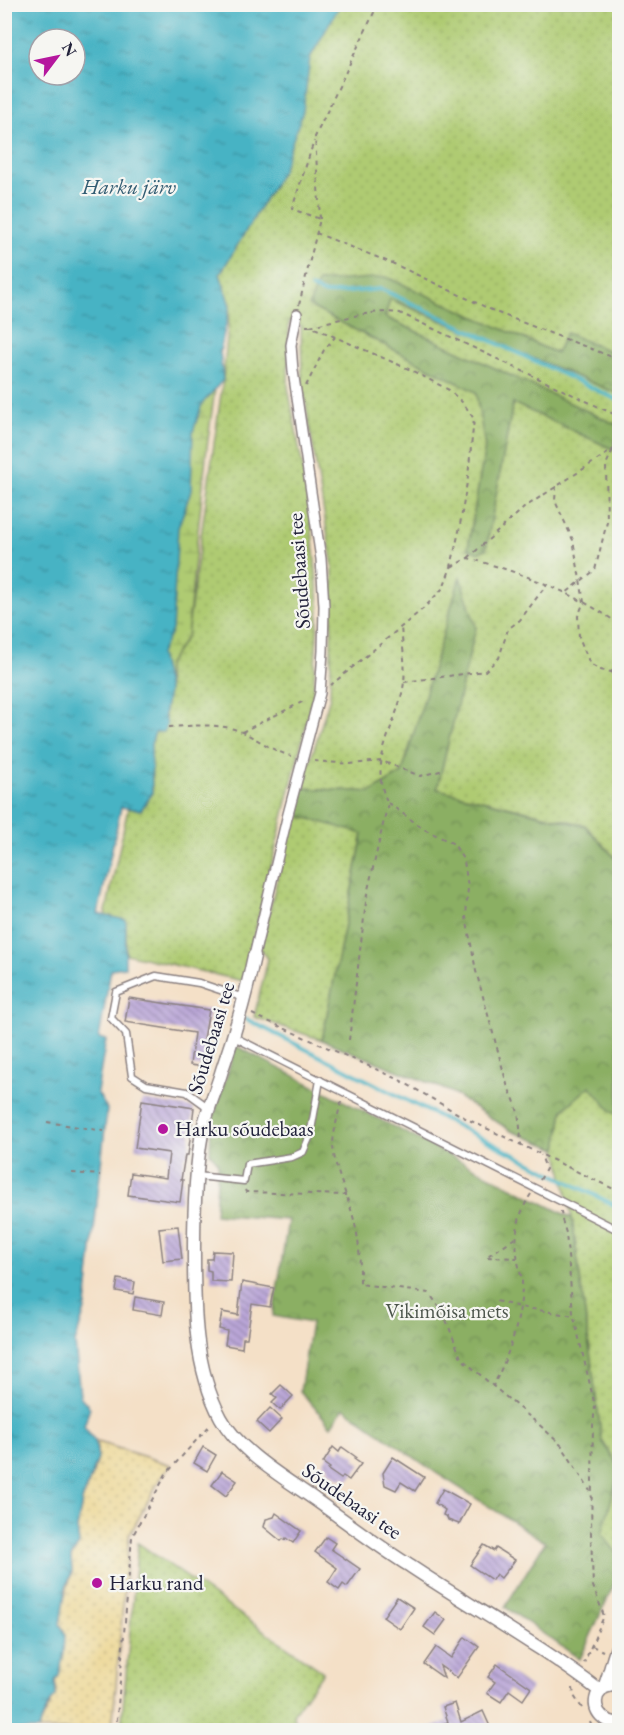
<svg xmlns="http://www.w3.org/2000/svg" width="624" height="1735" viewBox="0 0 624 1735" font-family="'EB Garamond',serif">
  <defs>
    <pattern id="grass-dots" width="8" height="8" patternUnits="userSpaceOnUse" patternTransform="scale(1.5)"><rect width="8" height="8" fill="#afcb72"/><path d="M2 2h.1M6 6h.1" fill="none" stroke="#96ae64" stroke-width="1.8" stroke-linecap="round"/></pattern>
    <pattern id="forest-crowns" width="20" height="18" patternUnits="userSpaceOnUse" patternTransform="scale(1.5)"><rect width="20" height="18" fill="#8baf64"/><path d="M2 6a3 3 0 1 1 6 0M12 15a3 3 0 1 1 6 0" fill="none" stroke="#718e54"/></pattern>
    <pattern id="wetland-marsh" width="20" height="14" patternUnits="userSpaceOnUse" patternTransform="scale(1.5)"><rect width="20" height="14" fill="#afcb72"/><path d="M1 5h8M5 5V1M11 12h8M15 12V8" fill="none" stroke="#96ae64"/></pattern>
    <pattern id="sand-dots" width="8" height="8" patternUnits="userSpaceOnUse" patternTransform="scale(1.5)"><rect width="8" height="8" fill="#eeda9e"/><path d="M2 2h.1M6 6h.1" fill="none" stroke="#ccbb89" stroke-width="1.8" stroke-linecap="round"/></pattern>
    <pattern id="water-ripples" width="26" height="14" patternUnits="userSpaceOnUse" patternTransform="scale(1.5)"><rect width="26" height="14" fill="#47b3c4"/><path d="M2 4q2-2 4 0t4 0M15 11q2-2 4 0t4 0" fill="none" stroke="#3b91a0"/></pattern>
    <pattern id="building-back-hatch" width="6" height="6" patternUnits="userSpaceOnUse" patternTransform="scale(1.5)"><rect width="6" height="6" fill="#baa6d7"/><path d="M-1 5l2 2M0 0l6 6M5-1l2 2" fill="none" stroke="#9787b0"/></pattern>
  </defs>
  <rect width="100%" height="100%" fill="#f6f6f2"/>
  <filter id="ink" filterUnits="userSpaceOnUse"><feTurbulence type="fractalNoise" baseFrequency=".0167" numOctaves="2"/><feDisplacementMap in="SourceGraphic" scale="12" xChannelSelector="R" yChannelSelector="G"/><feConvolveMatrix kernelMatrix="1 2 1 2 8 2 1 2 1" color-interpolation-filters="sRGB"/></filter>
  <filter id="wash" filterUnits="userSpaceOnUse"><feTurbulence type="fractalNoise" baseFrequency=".008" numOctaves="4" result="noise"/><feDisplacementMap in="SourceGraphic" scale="24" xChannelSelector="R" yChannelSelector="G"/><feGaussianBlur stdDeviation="1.35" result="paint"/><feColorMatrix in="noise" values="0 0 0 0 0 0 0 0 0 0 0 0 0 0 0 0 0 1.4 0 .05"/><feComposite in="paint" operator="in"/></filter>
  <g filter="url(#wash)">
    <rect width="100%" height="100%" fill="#f4e0c7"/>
    <g fill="url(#grass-dots)" stroke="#687656" stroke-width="1.5">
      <path d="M340,5H619V355L566,333L556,353L386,277L309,306L476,392L485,447L468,548L486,549L513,403L619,452V862L585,825L437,789L476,627L460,579L402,773L371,792L302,788L330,697L333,567L302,381L301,325L289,321L288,387L310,507L319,605L313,695L243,981L126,954V920L105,916L128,808L141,810L152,794L151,744L155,731L164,716L168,691L167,665L187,636L223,380L230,306L220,274L282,171L310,58Z"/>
      <path d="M389,299L619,394V426L385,317Z"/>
      <path d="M293,814L363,833L322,1040L254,1017L268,959L260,950Z"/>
      <path d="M590,1085L612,1112L619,1115V1468L602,1441L572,1218L557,1149L563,1110Z"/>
      <path d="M619,1473V1556L601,1534Z"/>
      <path d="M138,1543L323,1672L293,1714L299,1730H121Z"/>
    </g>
    <g fill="url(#forest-crowns)" stroke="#566850" stroke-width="1.5">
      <path d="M386,277L556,353L566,333L619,355V394L390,299L385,317L619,426V452L513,403L486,549L478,553L468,548L485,447L476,392L309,306L318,282Z"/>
      <path d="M460,577L476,627L437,789L585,826L619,862V1115L612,1112L590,1086L563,1110L557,1149L511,1131L451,1092L322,1040L363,834L293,814L302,788L371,792L402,773Z"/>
      <path d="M236,1046L572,1218L602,1441L620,1468L602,1534L619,1556V1573L580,1659L505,1607L545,1542L436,1473L344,1408L331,1426L300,1391L311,1323L273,1316L288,1220L215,1214L218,1162L210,1153L211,1125Z"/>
    </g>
    <path fill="url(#wetland-marsh)" stroke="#687656" stroke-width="1.5" d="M213,272L226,309L207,447L187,636L167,665L165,722L112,690Z"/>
    <path fill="url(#sand-dots)" stroke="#887e6c" stroke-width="1.5" d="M95,1441L171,1465L161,1477L129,1536L112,1730H39L41,1723L57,1691L55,1681L65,1633L60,1624L62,1606L72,1572L71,1557L79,1544L77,1528L82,1501L97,1462V1447Z"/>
    <path fill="url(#water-ripples)" stroke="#346a80" stroke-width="1.5" fill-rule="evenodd" d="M5,4L340,5L310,58L303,111L282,171L220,274L230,306L220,351L223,380L202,404L193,432L191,491L178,528L172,630L160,654L168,691L164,716L167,723L164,732H155L151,744L152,794L141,810L121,807L98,914L126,920L125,967L111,969L99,1038L106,1040L97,1092L107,1109L86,1306L75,1343L80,1396L90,1408L84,1426L95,1441L98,1458L82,1501L77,1528L79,1544L71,1557L72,1572L66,1587L60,1624L65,1633L64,1653L59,1676L55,1681L56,1696C48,1704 41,1719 39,1730H4ZM39,39H75V75H39Z"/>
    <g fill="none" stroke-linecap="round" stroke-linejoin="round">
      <g stroke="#47b3c4" stroke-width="4">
        <path d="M311,288L325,294L381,289L620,401"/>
        <path d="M246,1019L620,1208"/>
      </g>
    </g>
    <g id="blocks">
      <g fill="url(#building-back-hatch)">
        <path d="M129,998L209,1010L203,1045L207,1046L205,1067L190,1065L194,1033L125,1022Z"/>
        <path d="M142,1100L194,1108L188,1155H185L181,1180H183L180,1202L128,1195L131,1173L166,1178L169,1153L135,1148Z"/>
        <path d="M178,1226L182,1259L163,1261L159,1228Z"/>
        <path d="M213,1251L233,1252L231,1282L211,1281V1271L207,1270V1259H212Z"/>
        <path d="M118,1279L135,1282L133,1294L116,1291Z"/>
        <path d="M242,1282L274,1288L270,1307L252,1304L247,1338H243L242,1348L225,1345L227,1331L219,1329L222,1312L238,1315Z"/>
        <path d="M135,1297L164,1302L162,1315L133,1310Z"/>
        <path d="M281,1385L293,1396L280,1410L272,1403L277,1398L272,1394Z"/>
        <path d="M270,1408L282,1419L269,1433L257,1422Z"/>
        <path d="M203,1447L216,1455L207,1471L194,1463Z"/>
        <path d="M333,1447L339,1452L342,1447L356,1457L354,1459L361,1464L349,1480L343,1476L341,1479L328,1470L330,1468L323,1463Z"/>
        <path d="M393,1457L424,1477L415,1491L401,1482L396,1490L385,1485L383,1473Z"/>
        <path d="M222,1471L237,1481L226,1496L212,1485Z"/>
        <path d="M443,1489L470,1504L459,1524L448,1520L447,1517L443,1515L445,1510L435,1503Z"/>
        <path d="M276,1513L301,1531L293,1543L286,1538L285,1540L283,1539L281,1541L264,1527L266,1519L274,1517Z"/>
        <path d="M326,1537L335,1543L331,1549L360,1569L347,1587L343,1584L339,1590L328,1582L337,1568L315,1552Z"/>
        <path d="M484,1545L494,1551L496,1548L515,1560L501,1578L496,1574L492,1580L470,1565Z"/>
        <path d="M397,1597L414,1608L400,1629L383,1617Z"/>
        <path d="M435,1612L446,1620L435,1635L424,1627Z"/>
        <path d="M465,1637L479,1647L457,1678L440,1666L444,1678L424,1664L436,1647L451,1658Z"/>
        <path d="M497,1664L531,1688L523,1700L509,1690L501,1702L487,1693L495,1682L488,1677Z"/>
        <path d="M455,1703L461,1722L483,1711L492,1731H427V1729L448,1722L443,1707Z"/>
      </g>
    </g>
  </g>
  <g filter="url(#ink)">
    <use href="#blocks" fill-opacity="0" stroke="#8b8181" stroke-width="1.5"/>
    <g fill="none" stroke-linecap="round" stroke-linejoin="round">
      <defs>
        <g id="service">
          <path d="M234,1037L620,1231"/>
          <path d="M209,1108L187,1092L146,1085L132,1076L126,1034L111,1018L116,992L156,976L199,983L244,998"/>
          <path d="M197,1176L244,1181L247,1164L292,1157L303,1152L310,1136L320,1080"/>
        </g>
        <path id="pedestrian" d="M254,956L287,818L320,693L323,651L324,606L321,559L293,371L291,345L297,314"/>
        <g id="minor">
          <path d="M254,956C246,995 235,1033 222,1070C216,1091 206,1112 202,1133C195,1171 194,1209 194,1247C194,1304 193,1366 221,1418C240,1453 285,1478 317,1501C348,1523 378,1546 410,1566C473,1608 540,1645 600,1691"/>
          <path d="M620,1640C613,1655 611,1670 605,1685C603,1689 599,1692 597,1696C592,1711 605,1724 620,1723"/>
          <path d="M605,1687L620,1683"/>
        </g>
      </defs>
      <use href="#service" stroke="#8b8181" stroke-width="9"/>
      <use href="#pedestrian" stroke="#8b8181" stroke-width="12"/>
      <use href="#minor" stroke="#8b8181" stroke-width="15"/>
      <g stroke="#8b8181" stroke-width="2" stroke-dasharray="4.5 4.5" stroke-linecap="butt">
        <path d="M320,219L315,137L378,4"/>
        <path d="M316,233L394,264L498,313L620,360"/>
        <path d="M299,305L320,219L292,209L314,141"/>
        <path d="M306,326H310L413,371L449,390L464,404L474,419L468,476L459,531L451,567L443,588L424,608L331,685"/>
        <path d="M310,326C340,320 370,309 400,313L620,417L613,449L606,465L607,522L595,570L566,593"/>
        <path d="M306,386L324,350L335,337"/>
        <path d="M556,486L555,501L573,540L584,602L578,616L579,637L590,664L600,670L611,672L619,664L620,660"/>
        <path d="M468,558L525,507L620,445"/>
        <path d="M451,567L468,558C522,573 575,592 620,625"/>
        <path d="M611,672L620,676"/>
        <path d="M404,682L485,671L499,658L508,629L520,620L547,584"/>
        <path d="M169,727C193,726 222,722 244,733C261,741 273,751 291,756"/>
        <path d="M242,732L306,700"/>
        <path d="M314,761L350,764L382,761L420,776L444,770"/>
        <path d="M388,803L424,829L454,844L464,861L468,887L466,917L476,971L508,1088C519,1106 520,1123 521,1144"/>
        <path d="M252,1014L398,1079L467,1119L620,1192"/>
        <path d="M349,1040L367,894L388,803C366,761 399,723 404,682C406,664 402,644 401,626"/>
        <path d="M341,1102C338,1115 334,1130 333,1143C333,1170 351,1201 356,1229C360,1247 360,1266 360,1284L429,1293L443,1312L461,1358L493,1386"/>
        <path d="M47,1122L104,1131"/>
        <path d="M72,1173L100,1175"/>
        <path d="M540,1180L546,1169L541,1155"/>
        <path d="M245,1190L246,1192L346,1195"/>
        <path d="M531,1194C517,1215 514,1237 518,1261C519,1270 523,1279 522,1288C520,1323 509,1355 493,1386L543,1428L562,1446L590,1491"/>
        <path d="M561,1211L562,1220L566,1233L573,1313L595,1406L593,1426L591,1533L593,1586L604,1616L584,1663"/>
        <path d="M515,1238L486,1257L517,1258"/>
        <path d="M496,1301L520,1307L574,1316"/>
        <path d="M592,1646L603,1651"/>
        <path d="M573,1688L574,1696L584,1711"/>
        <path d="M590,1722L593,1730"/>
        <path d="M116,1730L132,1537L166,1474L211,1424"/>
      </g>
      <use href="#service" stroke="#fff" stroke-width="6"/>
      <use href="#pedestrian" stroke="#fff" stroke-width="9"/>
      <use href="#minor" stroke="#fff" stroke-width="12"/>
    </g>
  </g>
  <g fill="#b5179e" stroke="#f6f6f2" stroke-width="2">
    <circle cx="163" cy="1129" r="6"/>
    <circle cx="97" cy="1583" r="6"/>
  </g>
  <g text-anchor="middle" stroke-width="4.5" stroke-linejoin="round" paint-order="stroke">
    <g font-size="21" fill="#22223b" stroke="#f6f6f2">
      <text transform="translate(299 571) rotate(-94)" y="7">Sõudebaasi tee</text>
      <text transform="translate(211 1038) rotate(-73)" y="7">Sõudebaasi tee</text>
      <text transform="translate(352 1501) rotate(35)" y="7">Sõudebaasi tee</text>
    </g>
    <g font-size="21" fill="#22223b" stroke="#f6f6f2" text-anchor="start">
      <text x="175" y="1136">Harku sõudebaas</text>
      <text x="109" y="1590">Harku rand</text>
    </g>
    <g font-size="21" fill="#4c554c" stroke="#f6f6f2">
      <text x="447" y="1318">Vikimõisa mets</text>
    </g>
    <g font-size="22" font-style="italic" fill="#315c72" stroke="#f6f6f2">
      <text x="129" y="194">Harku järv</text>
    </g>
  </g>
  <rect width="624" height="1735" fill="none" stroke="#f6f6f2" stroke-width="24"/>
  <g transform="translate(57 57) rotate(58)"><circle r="28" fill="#f6f6f2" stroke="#a1a1a9" stroke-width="1.5"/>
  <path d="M0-4.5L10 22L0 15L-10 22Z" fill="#b5179e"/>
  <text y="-9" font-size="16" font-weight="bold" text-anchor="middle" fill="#22223b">N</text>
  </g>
</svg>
